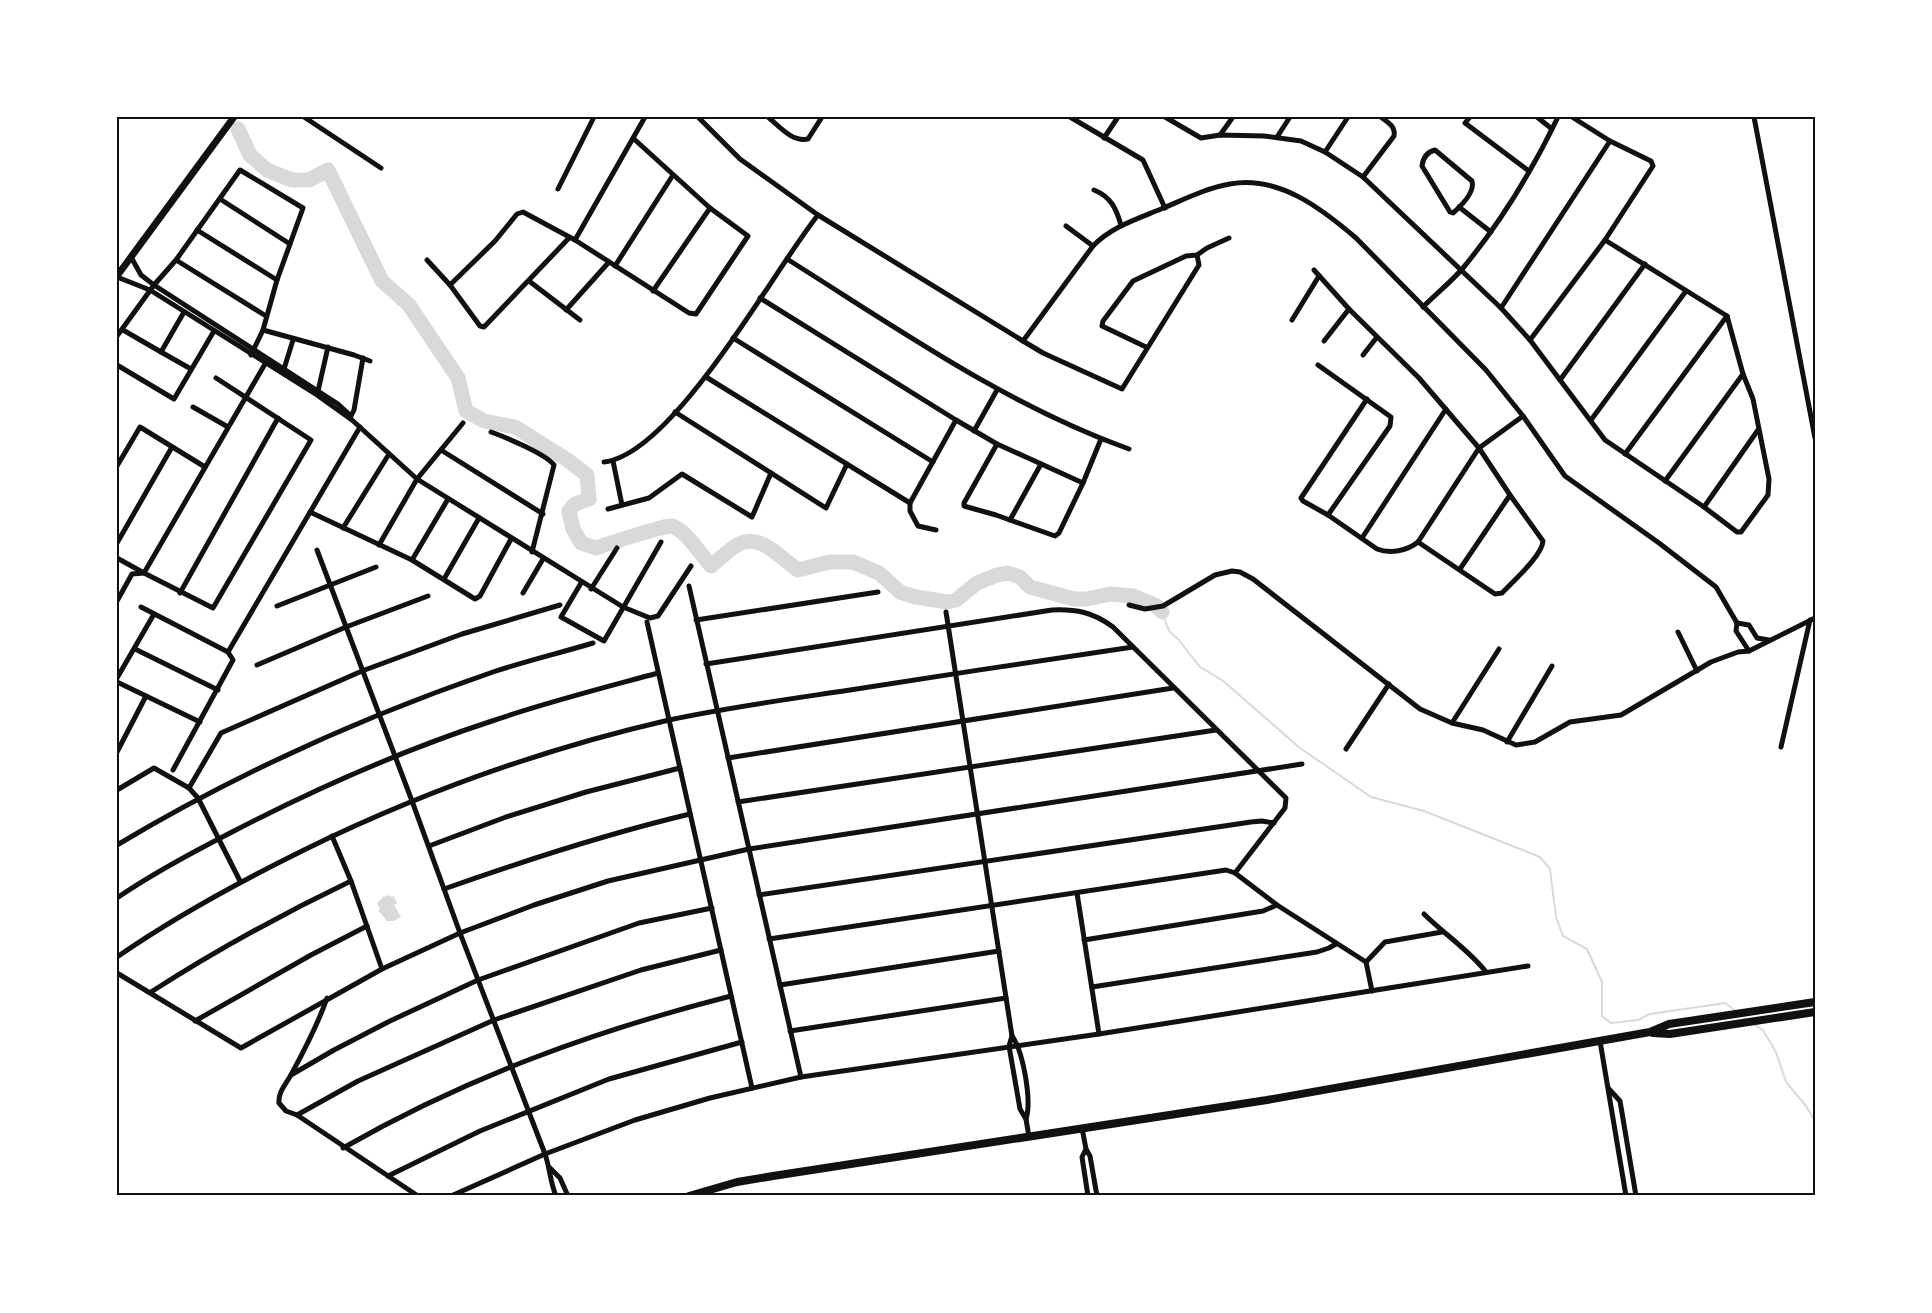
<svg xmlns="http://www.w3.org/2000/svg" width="1932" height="1313" viewBox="0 0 1932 1313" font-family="Roboto,sans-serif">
  <rect width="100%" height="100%" fill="#fff"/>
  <path fill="#d9d9d9" d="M390,895L391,897L394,896L397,904L394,905L401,917L394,921H387L378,910L380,909L377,903L383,897Z"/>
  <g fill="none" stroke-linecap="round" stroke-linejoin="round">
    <g stroke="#d9d9d9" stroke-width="2">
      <path d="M1162,612L1169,631L1178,639L1200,667L1222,680L1300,748L1371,797L1424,811L1540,857L1550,869L1556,917L1563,936L1587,949L1602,982V1016L1611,1023L1638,1020L1650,1014L1725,1003L1736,1011"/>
      <path d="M1753,1024L1763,1030L1776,1052L1786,1082L1806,1106L1815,1121"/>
    </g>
    <path stroke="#d9d9d9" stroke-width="15" d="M238,129L250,155L267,170L292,180H309L328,170L382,281L409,305L458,378L466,411L484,421L515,427L566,459L587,475L589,499L575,504L569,511L573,529L581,543L596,548C604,545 668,524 672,526C686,530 701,555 711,566C720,559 730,548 741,543C761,534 783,560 798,570L829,562H853L879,573L900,592L916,597L947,602L956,600L977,583L997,575L1008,573L1020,577L1030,587L1074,599H1087L1110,594L1133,596L1157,606L1162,612"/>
    <g stroke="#111" stroke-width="5">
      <path d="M304,117L381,168"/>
      <path d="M698,117L740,159L818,215L1023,341L1093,246C1111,227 1137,219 1161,209C1183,200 1206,188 1230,184C1278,175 1321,208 1356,238L1486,370L1523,416L1565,476L1659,543L1716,587L1737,623"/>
      <path d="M768,117C780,127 792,142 808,139L822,117"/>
      <path d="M1070,117L1143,160L1165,208"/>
      <path d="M1165,117L1201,138L1220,135L1264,136L1301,141L1325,152L1363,177L1501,308L1530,340L1605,440L1704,507L1737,532H1741L1768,495L1769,479L1753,399L1743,374L1727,316L1605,240"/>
      <path d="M1470,117L1465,123L1529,171"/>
      <path d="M1537,117L1552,129"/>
      <path d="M1754,117L1815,438"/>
      <path d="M1220,135L1233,117"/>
      <path d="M1277,137L1290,117"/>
      <path d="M1104,138L1118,117"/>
      <path d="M1435,150L1472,181C1475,192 1461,206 1453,213L1450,212L1422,166C1423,158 1427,152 1435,150Z"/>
      <path d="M1325,152L1348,117"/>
      <path d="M1363,177L1394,136C1396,126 1387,122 1381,117"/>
      <path d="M558,189L594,117"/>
      <path d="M1094,190C1111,197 1116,208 1121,225"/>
      <path d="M220,199L290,244"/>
      <path d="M1459,207L1491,232"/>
      <path d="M1066,226L1093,246"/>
      <path d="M197,230L277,280"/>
      <path d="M575,240L645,117"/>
      <path d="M131,257L141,275L154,285L338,404L350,415"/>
      <path d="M787,259C897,328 1006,405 1129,449"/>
      <path d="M176,260L266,316"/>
      <path d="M427,260L450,285L480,326L484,327L569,238"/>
      <path d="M615,266L673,175"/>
      <path d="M1314,270L1349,309L1419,378L1479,448L1510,495L1543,541C1542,556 1513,581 1502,593L1495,594L1418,542"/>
      <path d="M117,277L150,290L317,395L352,420L417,479L623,607L650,618L658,616L691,566"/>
      <path d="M529,281L580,320"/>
      <path d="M450,285L495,241L517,214L523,212L575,240L689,313L696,314L748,236L710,208L634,139"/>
      <path d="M653,291L710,208"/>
      <path d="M760,298L956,420L997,444L1083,483"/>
      <path d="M1423,307C1436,294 1451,282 1463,268C1501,222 1532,171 1558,117"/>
      <path d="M1501,308L1610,141"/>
      <path d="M566,310L609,262"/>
      <path d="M1292,320L1319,276"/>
      <path d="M123,330L161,352L184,312"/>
      <path d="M263,330L354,355L370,361"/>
      <path d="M117,336L154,285L176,260L240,170L303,208L277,280L263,330L251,355"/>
      <path d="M733,338L933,462"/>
      <path d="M1530,340L1605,240L1653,166L1651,161L1610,141L1572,117"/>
      <path d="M1023,341L1043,353L1122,389L1199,265L1197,255"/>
      <path d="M1324,341L1349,309"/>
      <path d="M1146,347L1102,326L1103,321L1133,281L1186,256L1197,255L1207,248L1229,238"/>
      <path d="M161,352L191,369"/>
      <path d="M1363,355L1377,337"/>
      <path d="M117,365L174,399L214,331"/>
      <path d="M1318,365L1391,417L1390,426L1328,515"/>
      <path d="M283,372L293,340"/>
      <path d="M706,377L910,503"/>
      <path d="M216,378L311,440L213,608L144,573L265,364"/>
      <path d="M1560,380L1645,264"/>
      <path d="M318,391L328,347"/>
      <path d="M1367,399L1301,498L1303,501L1328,515L1377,549C1390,554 1407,551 1418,542L1479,448L1523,416"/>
      <path d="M193,407L228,427"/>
      <path d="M675,412L826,508L847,464"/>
      <path d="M350,418L354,410L363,358"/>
      <path d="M1591,420L1686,291"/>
      <path d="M974,431L997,390"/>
      <path d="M491,432C505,437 546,454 554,465L532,552"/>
      <path d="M997,444L964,503V506L996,515L1055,536L1059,533L1083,483L1101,439"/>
      <path d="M441,450L543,514"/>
      <path d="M1625,454L1727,316"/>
      <path d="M613,461L622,505"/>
      <path d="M604,462C674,454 773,271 818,215"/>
      <path d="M117,466L140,427L205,467"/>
      <path d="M1665,481L1743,374"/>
      <path d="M1704,507L1758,430"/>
      <path d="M608,509L649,498L682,474L752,517L771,473"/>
      <path d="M310,512L412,560L475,599L480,596L511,539"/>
      <path d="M1010,520L1041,464"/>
      <path d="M343,528L389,454"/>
      <path d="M936,530L918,526L910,511V503L956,420"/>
      <path d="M1362,538L1446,409"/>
      <path d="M117,543L172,447"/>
      <path d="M379,545L417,479L463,423"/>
      <path d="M317,550L412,801L460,933L545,1154C550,1168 550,1182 556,1196"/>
      <path d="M117,558L144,573L132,574L117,601"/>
      <path d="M412,560L448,499"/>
      <path d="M1460,569L1510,495"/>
      <path d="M444,579L479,518"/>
      <path d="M581,583L561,617L604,641L661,542"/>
      <path d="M689,586L801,1077"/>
      <path d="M591,589L617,548"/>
      <path d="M180,593L278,418"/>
      <path d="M523,593L543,559"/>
      <path d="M1129,605L1145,609L1163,606L1215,575L1232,571L1240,572L1253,579L1420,709L1452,723L1483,730L1516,745L1535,742L1570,722L1621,715L1711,662L1738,652L1749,651L1815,618"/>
      <path d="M277,606L376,567"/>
      <path d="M141,607L228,652L233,660L173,770"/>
      <path d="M946,612L1012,1036L1009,1046L1020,1109L1026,1119L1029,1137"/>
      <path d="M696,620L878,592"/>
      <path d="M647,622L752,1088"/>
      <path d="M1737,623L1749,625L1757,638L1769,640"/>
      <path d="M1737,623L1736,631L1749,651"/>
      <path d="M1678,632L1697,671"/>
      <path d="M135,649L218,690"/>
      <path d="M228,652L360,427"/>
      <path d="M706,664L1052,610C1076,609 1093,612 1113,627L1286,798L1285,808L1235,873"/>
      <path d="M257,665L346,627L428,596"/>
      <path d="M117,678L154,614"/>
      <path d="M117,682L200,722"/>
      <path d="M1452,723L1499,649"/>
      <path d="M1507,742L1552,666"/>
      <path d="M1781,747L1810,620"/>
      <path d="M1346,749L1389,684"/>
      <path d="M117,752L146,696"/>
      <path d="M728,758L1173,688"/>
      <path d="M189,788L221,733L362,671L462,634L560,605"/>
      <path d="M117,790L154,768L189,788L198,798L240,881"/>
      <path d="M738,802L1216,730"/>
      <path d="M332,836L351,881L382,969"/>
      <path d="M117,845C236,774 362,717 493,672C526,661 560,653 593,643"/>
      <path d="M429,846L506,817L586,792L680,768"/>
      <path d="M444,889C526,860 606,834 690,814"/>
      <path d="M1077,893L1099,1034"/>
      <path d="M759,895L1251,822L1262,821L1274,823"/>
      <path d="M117,898C153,873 193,852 232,832C315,789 403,750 492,721C547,702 603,688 658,673"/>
      <path d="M1424,914C1444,934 1469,950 1486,972"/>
      <path d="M769,939L1226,870L1235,873L1277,905L1366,962"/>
      <path d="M1084,940L1263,911L1277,905"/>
      <path d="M117,957C176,916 239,882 304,850C420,793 543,749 669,720C729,707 790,699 850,690C944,675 1039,661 1133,647"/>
      <path d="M1366,962L1385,942L1442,932"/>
      <path d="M1366,962L1372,991"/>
      <path d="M117,973L241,1048L382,969L460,933L534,905L608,881L749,849L1302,764"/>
      <path d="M780,985L999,951"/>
      <path d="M1092,987L1317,952L1329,948L1336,944"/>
      <path d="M151,992C215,951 282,914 351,881"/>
      <path d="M327,998C318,1024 305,1049 292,1073C287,1083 278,1091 279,1103L286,1111L297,1115L418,1196"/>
      <path d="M195,1021L311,955L367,926"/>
      <path d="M790,1031L1006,998"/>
      <path d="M1012,1036C1023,1051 1032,1100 1026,1119"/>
      <path d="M1600,1041L1626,1196"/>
      <path d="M291,1075L334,1050L390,1021L478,980L639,923L712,908"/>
      <path d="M1609,1089L1620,1101L1636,1196"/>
      <path d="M297,1115L358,1081L494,1020L641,970L721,950"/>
      <path d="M1082,1128L1086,1149L1090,1156L1097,1196"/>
      <path d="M343,1148C467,1077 594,1031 731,996"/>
      <path d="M1086,1149L1082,1157L1088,1196"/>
      <path d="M550,1168L560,1178L568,1196"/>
      <path d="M388,1176L480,1131L609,1079L742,1042"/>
      <path d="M451,1196L545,1154L635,1120L710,1098L801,1077L1099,1034L1528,966"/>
    </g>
    <path stroke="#111" stroke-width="7" d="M117,276L234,117"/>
    <g stroke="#111" stroke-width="8">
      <path d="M1653,1033L1670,1034L1815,1012"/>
      <path d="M689,1196L737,1182L773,1176L1267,1100L1650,1032L1669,1024L1815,1002"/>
    </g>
  </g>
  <rect width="1932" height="1313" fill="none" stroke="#ffffff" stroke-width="237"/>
  <rect x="118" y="118" width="1696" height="1076" fill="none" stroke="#111" stroke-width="2"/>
</svg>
